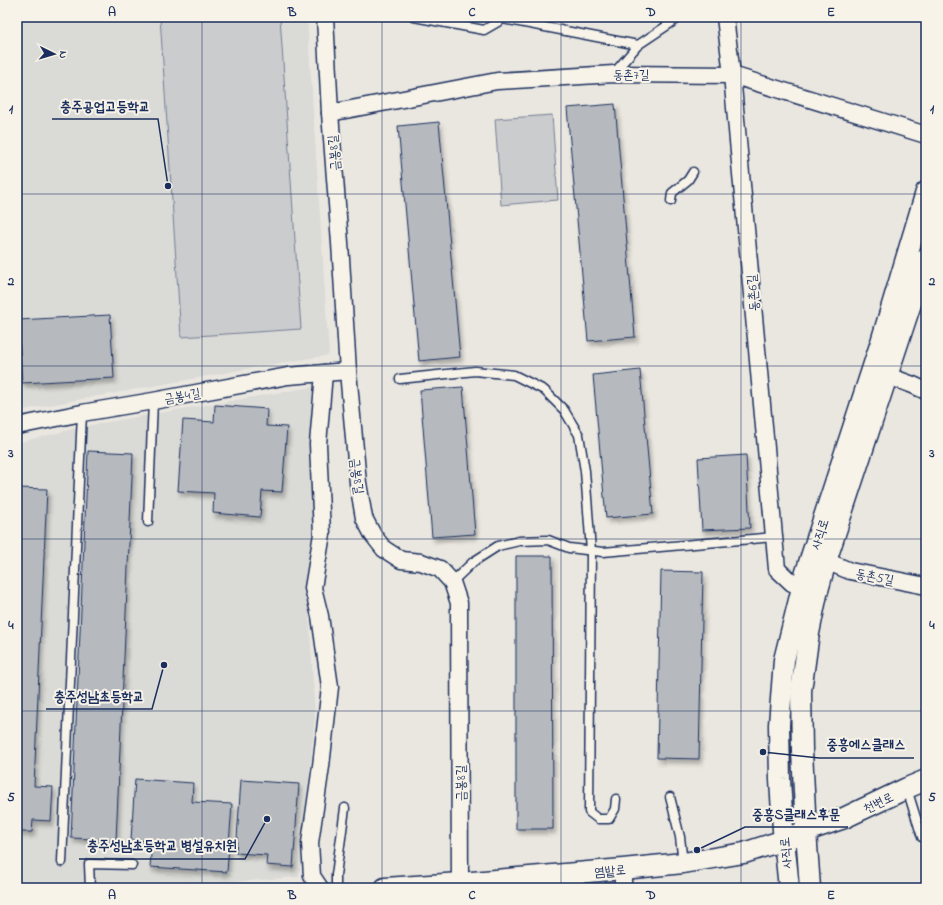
<svg xmlns="http://www.w3.org/2000/svg" width="943" height="905" viewBox="0 0 943 905" font-family="'Indie Flower','Poor Story',sans-serif">
  <defs>
    <filter id="shadow"><feDropShadow dx="2.5" dy="4.5" stdDeviation="2" flood-color="#0004"/></filter>
  </defs>
  <rect width="100%" height="100%" fill="#eae7e0"/>
  <filter id="ink" filterUnits="userSpaceOnUse"><feTurbulence type="fractalNoise" baseFrequency=".025" numOctaves="2"/><feDisplacementMap in="SourceGraphic" scale="8" xChannelSelector="R" yChannelSelector="G"/><feConvolveMatrix kernelMatrix="1 2 1 2 8 2 1 2 1" color-interpolation-filters="sRGB"/></filter>
  <g filter="url(#ink)">
    <g fill="#dadad6">
      <path d="M17,17H307L329,355L235,371L17,411Z"/>
      <path d="M312,387L313,507L309,612L315,717L299,877L155,888H17V443L81,427L153,414Z"/>
    </g>
    <g fill="#cbcccd" stroke="#737e96">
      <path d="M160,17H280L301,329L181,337Z"/>
      <path d="M552,115L558,200L501,205L495,119Z"/>
    </g>
    <g fill="#b6babf" stroke="#1b2f5e" filter="url(#shadow)">
      <path d="M615,104L635,337L588,341L567,108Z"/>
      <path d="M439,122L460,357L419,361L398,126Z"/>
      <path d="M110,315L114,378L22,383L18,320Z"/>
      <path d="M640,370L653,514L606,518L593,375Z"/>
      <path d="M463,387L475,534L432,537L420,390Z"/>
      <path d="M215,405L267,409L266,426L287,427L282,492L262,491L260,517L213,513L214,493L178,491L183,420L214,422Z"/>
      <path d="M88,451L133,453L116,840L71,838Z"/>
      <path d="M746,455L750,528L702,530L698,458Z"/>
      <path d="M17,488L47,489L34,786L53,787L51,821L33,820L32,832H17Z"/>
      <path d="M516,556H552L553,829H516Z"/>
      <path d="M661,571L703,572L699,759L657,758Z"/>
      <path d="M135,779L193,783L192,802L232,804L227,872L150,867L152,841L131,840Z"/>
      <path d="M241,780L299,784L293,867L266,865L267,855L236,853Z"/>
    </g>
    <g fill="none" stroke-linecap="round" stroke-linejoin="round">
      <defs>
        <g id="service">
          <path d="M414,17L484,30L503,19L638,45"/>
          <path d="M614,73L638,45L680,17"/>
          <path d="M671,201L672,193L688,180L693,172"/>
          <path d="M400,379L475,371L514,375L544,390L564,410L579,435L585,471L591,551L589,812L598,819H609L615,809L616,799"/>
          <path d="M148,522L153,401"/>
          <path d="M452,582L473,562L498,546L519,541L548,540L569,548L603,552L774,537"/>
          <path d="M907,789L922,837H926"/>
          <path d="M670,797L680,837L683,863"/>
          <path d="M62,862L82,413"/>
          <path d="M90,888L89,864L132,865"/>
          <path d="M336,888V875L345,808"/>
        </g>
        <g id="minor">
          <path d="M325,17L330,113L340,243L348,371L358,483L364,518L373,535L384,549L401,560L421,562L440,569L452,582L459,603L460,888"/>
          <path d="M725,17L732,75L777,569L792,583L802,587"/>
          <path d="M330,113L497,81L614,74L732,75L926,135"/>
          <path d="M888,376L913,385L926,391"/>
          <path d="M17,426L82,413L153,401L288,376L348,371"/>
          <path d="M826,561L850,571L926,586"/>
          <path d="M623,869V888"/>
          <path d="M320,888L312,876L310,843L321,766L330,687L320,616L313,588L322,534L318,444L324,373"/>
        </g>
        <g id="tertiary">
          <path d="M385,888L460,883L623,869L683,863L744,853L784,840L806,831L844,818L907,788L926,780"/>
          <path d="M789,888L783,830L780,779L779,725L784,660L806,572L881,342L926,192"/>
          <path d="M810,888L806,831L802,751L801,691L809,633L817,594L826,561L926,258"/>
        </g>
      </defs>
      <use href="#service" stroke="#1b2f5e" stroke-width="11"/>
      <use href="#minor" stroke="#1b2f5e" stroke-width="19"/>
      <use href="#tertiary" stroke="#1b2f5e" stroke-width="23"/>
      <use href="#service" stroke="#f7f3e8" stroke-width="8"/>
      <use href="#minor" stroke="#f7f3e8" stroke-width="16"/>
      <use href="#tertiary" stroke="#f7f3e8" stroke-width="20"/>
    </g>
  </g>
  <path fill="none" stroke="#1b2f5e" stroke-width="1" stroke-opacity="0.55" d="M202,17V888M382,17V888M561,17V888M741,17V888M17,194H926M17,366H926M17,539H926M17,711H926"/>
  <g text-anchor="middle" stroke-width="4" stroke-linejoin="round" paint-order="stroke">
    <g font-size="13" fill="#1b2f5e" stroke="#f7f3e8">
      <text x="631" y="79">동촌7길</text>
      <text transform="translate(333 153) rotate(-95)" y="5">금봉8길</text>
      <text transform="translate(752 293) rotate(-95)" y="5">동촌6길</text>
      <text transform="translate(182 395) rotate(-10)" y="5">금봉4길</text>
      <text transform="translate(358 476) rotate(83)" y="5">금봉8길</text>
      <text transform="translate(819 534) rotate(-72)" y="5">사직로</text>
      <text transform="translate(875 576) rotate(11)" y="5">동촌5길</text>
      <text transform="translate(460 783) rotate(-90)" y="5">금봉8길</text>
      <text transform="translate(878 802) rotate(-26)" y="5">천변로</text>
      <text transform="translate(785 853) rotate(-95)" y="5">사직로</text>
      <text transform="translate(610 870) rotate(-5)" y="5">염밭로</text>
    </g>
  </g>
  <path fill="none" stroke="#1b2f5e" stroke-width="1.5" d="M168 186L158 119H52M164 665L152 709H46M763 752L819 758H914M697 850L745 827H848M267 819L245 859H79"/>
  <g fill="#1b2f5e" stroke="#f7f3e8" stroke-width="1.5">
    <circle cx="168" cy="186" r="4"/>
    <circle cx="164" cy="665" r="4"/>
    <circle cx="763" cy="752" r="4"/>
    <circle cx="697" cy="850" r="4"/>
    <circle cx="267" cy="819" r="4"/>
  </g>
  <g font-size="14" text-anchor="middle" font-weight="bold" fill="#1b2f5e" stroke="#f7f3e8" stroke-width="4" stroke-linejoin="round" paint-order="stroke">
    <text x="105" y="111">충주공업고등학교</text>
    <text x="99" y="701">충주성남초등학교</text>
    <text x="866" y="749">중흥에스클래스</text>
    <text x="796" y="819">중흥S클래스후문</text>
    <text x="162" y="850">충주성남초등학교 병설유치원</text>
  </g>
  <rect width="943" height="905" fill="none" stroke="#f7f3e8" stroke-width="44"/>
  <g transform="translate(54 54) rotate(95)" stroke="#f7f3e8" stroke-width="3" paint-order="stroke">
  <path d="M0-3L7 15L0 10L-7 15Z" fill="#1b2f5e"/>
  <text y="-6" font-size="11" font-weight="bold" text-anchor="middle" fill="#1b2f5e">N</text>
  </g>
  <rect x="22" y="22" width="899" height="861" fill="none" stroke="#1b2f5e" stroke-width="1.5"/>
  <g font-size="13" text-anchor="middle" font-weight="bold" fill="#1b2f5e">
    <text x="112" y="16">A</text>
    <text x="292" y="16">B</text>
    <text x="472" y="16">C</text>
    <text x="651" y="16">D</text>
    <text x="831" y="16">E</text>
    <text x="11" y="113">1</text>
    <text x="932" y="113">1</text>
    <text x="11" y="285">2</text>
    <text x="932" y="285">2</text>
    <text x="11" y="457">3</text>
    <text x="932" y="457">3</text>
    <text x="11" y="629">4</text>
    <text x="932" y="629">4</text>
    <text x="11" y="801">5</text>
    <text x="932" y="801">5</text>
    <text x="112" y="899">A</text>
    <text x="292" y="899">B</text>
    <text x="472" y="899">C</text>
    <text x="651" y="899">D</text>
    <text x="831" y="899">E</text>
  </g>
</svg>
